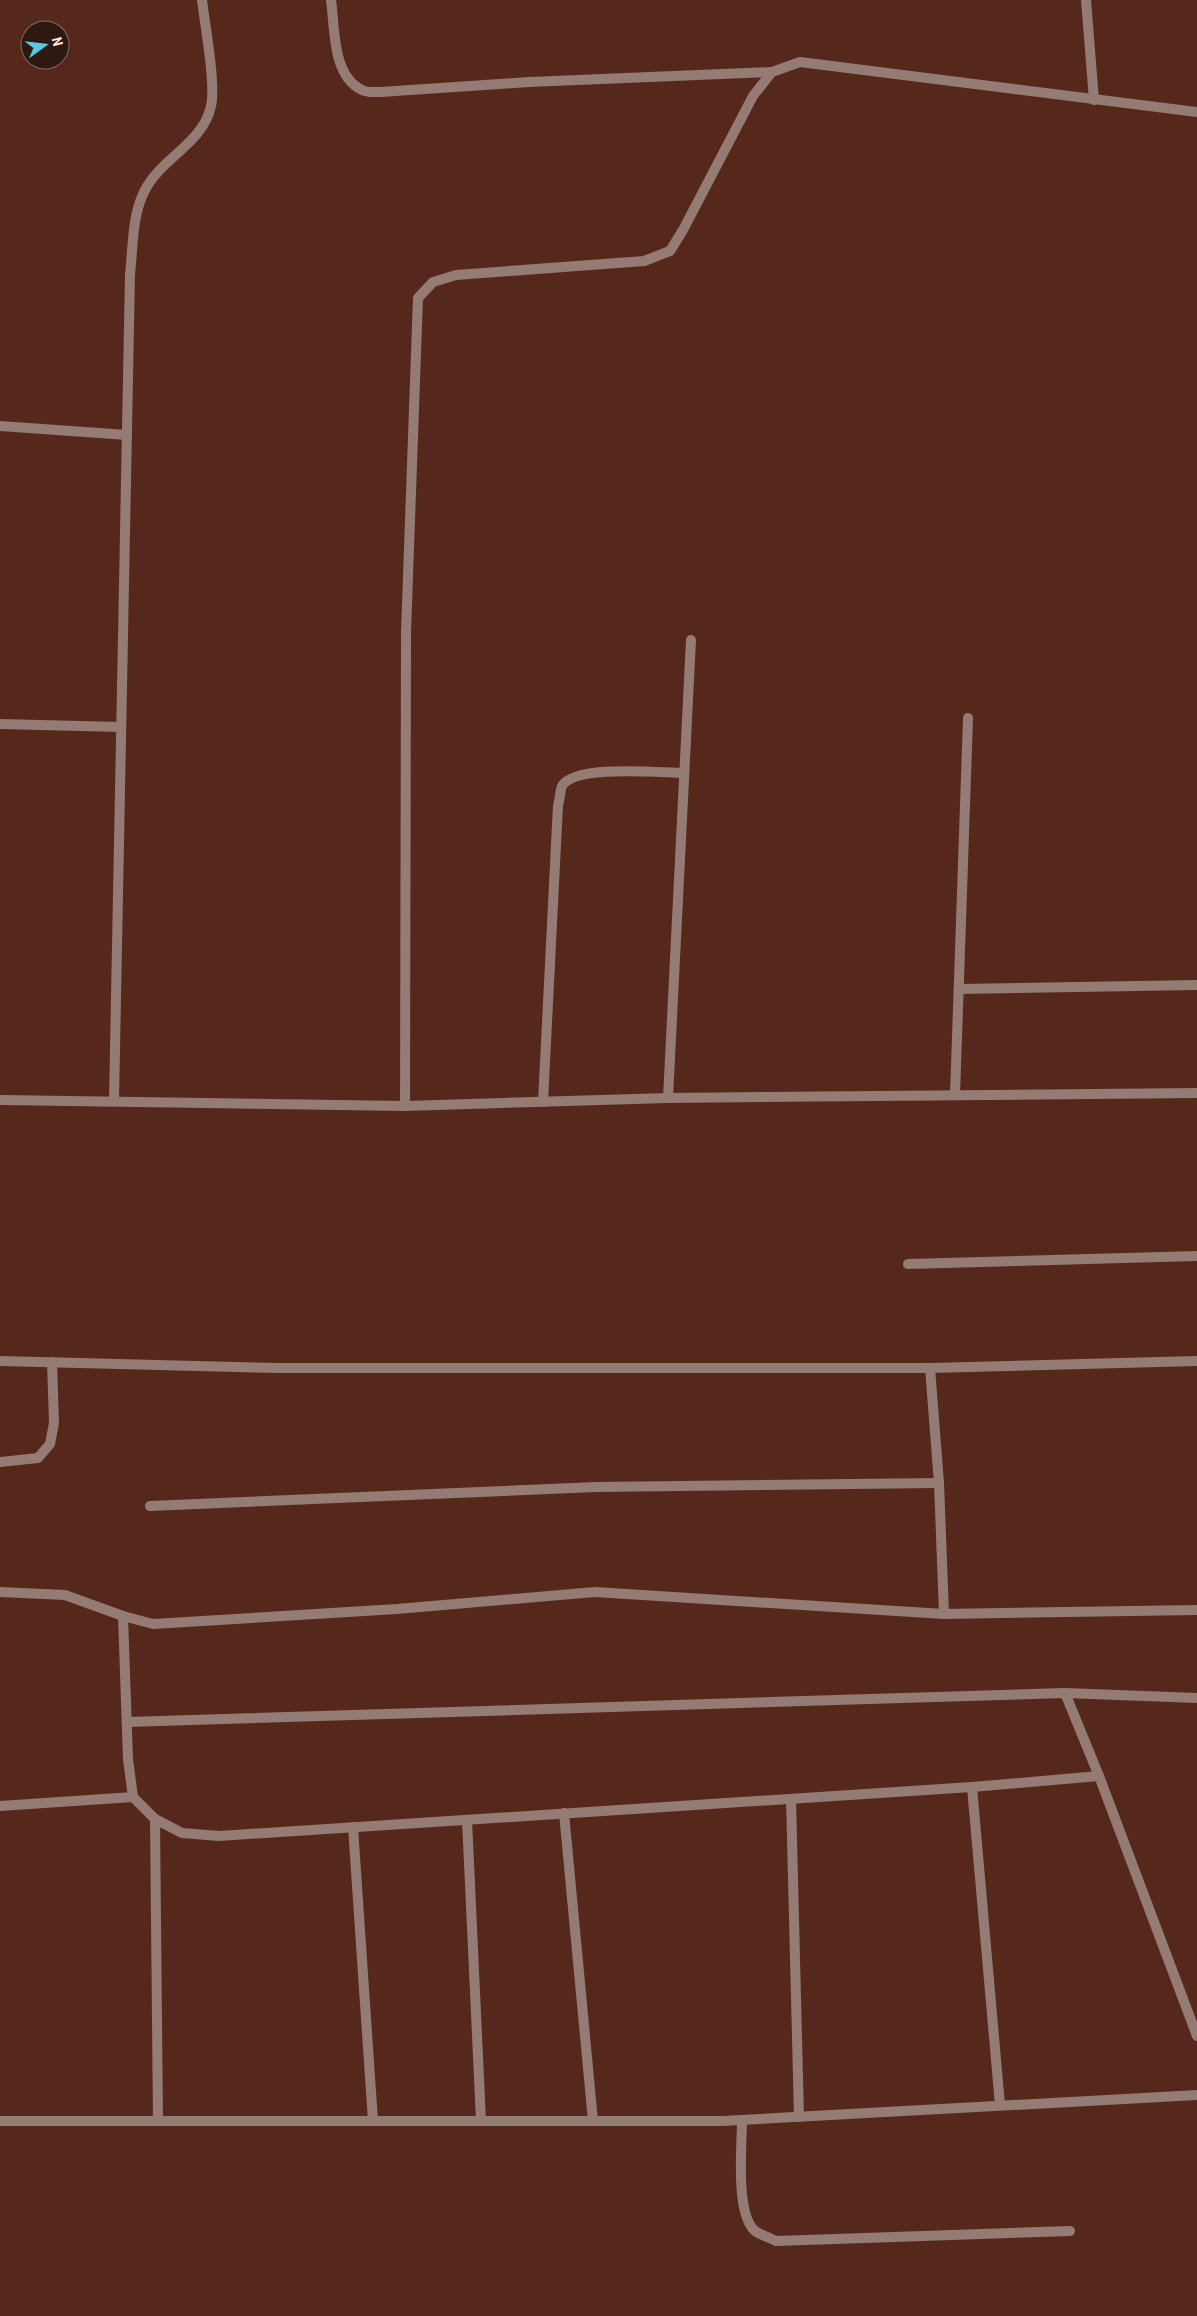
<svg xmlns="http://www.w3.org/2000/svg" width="1197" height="2316" viewBox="0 0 1197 2316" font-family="'Roboto Condensed',sans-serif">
  <rect width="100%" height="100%" fill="#56271b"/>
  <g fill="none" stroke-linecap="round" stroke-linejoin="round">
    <g stroke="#947b74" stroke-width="10">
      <path d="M331,0C335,28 332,76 362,90C367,93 375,92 381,92L529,82L772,72"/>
      <path d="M1086,0L1094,100"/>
      <path d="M0,426L127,435"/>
      <path d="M0,724L121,727"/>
      <path d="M959,989L1197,985"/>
      <path d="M955,1095L968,718"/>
      <path d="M668,1098L691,640"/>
      <path d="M0,1100L405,1106L668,1098L1197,1093"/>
      <path d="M114,1101L130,274C133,248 132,216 144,192C160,158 203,144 211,106C216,83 205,26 202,0"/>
      <path d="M543,1102L558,805C560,800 560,790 562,786C575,764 661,773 684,773"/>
      <path d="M405,1106L406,632L418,298L433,282L456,275L644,261L670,251L683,230L753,96L772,72L800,62L1197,112"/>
      <path d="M908,1264L1197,1256"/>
      <path d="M0,1361L278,1368H930L1197,1361"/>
      <path d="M930,1368L939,1483L944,1614"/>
      <path d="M0,1462L38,1458L50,1444L54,1423L52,1362"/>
      <path d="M150,1506L596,1487L939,1483"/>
      <path d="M0,1592L65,1595L123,1616L153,1624L397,1609L595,1592L944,1614L1197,1610"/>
      <path d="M123,1616L128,1759L133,1797L155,1819L182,1833L219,1836L972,1787L1099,1776"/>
      <path d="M1065,1693L1099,1776L1197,2036"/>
      <path d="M127,1722L1065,1693L1197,1698"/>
      <path d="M972,1787L1000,2105"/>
      <path d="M791,1799L799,2117"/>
      <path d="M0,1806L133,1797"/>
      <path d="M564,1813L593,2121"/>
      <path d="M155,1819L158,2121"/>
      <path d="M467,1820L481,2121"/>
      <path d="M353,1827L373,2121"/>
      <path d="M742,2120C742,2145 735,2214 755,2231C761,2235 770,2238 776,2241L1070,2231"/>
      <path d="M0,2121H723L1197,2095"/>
    </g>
  </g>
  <g transform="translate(45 45) rotate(75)"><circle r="24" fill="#2d1812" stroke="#806a63"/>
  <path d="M0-4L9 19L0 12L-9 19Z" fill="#57c9e3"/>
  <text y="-8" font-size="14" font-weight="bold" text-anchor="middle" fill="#fde4dd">N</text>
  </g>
</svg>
